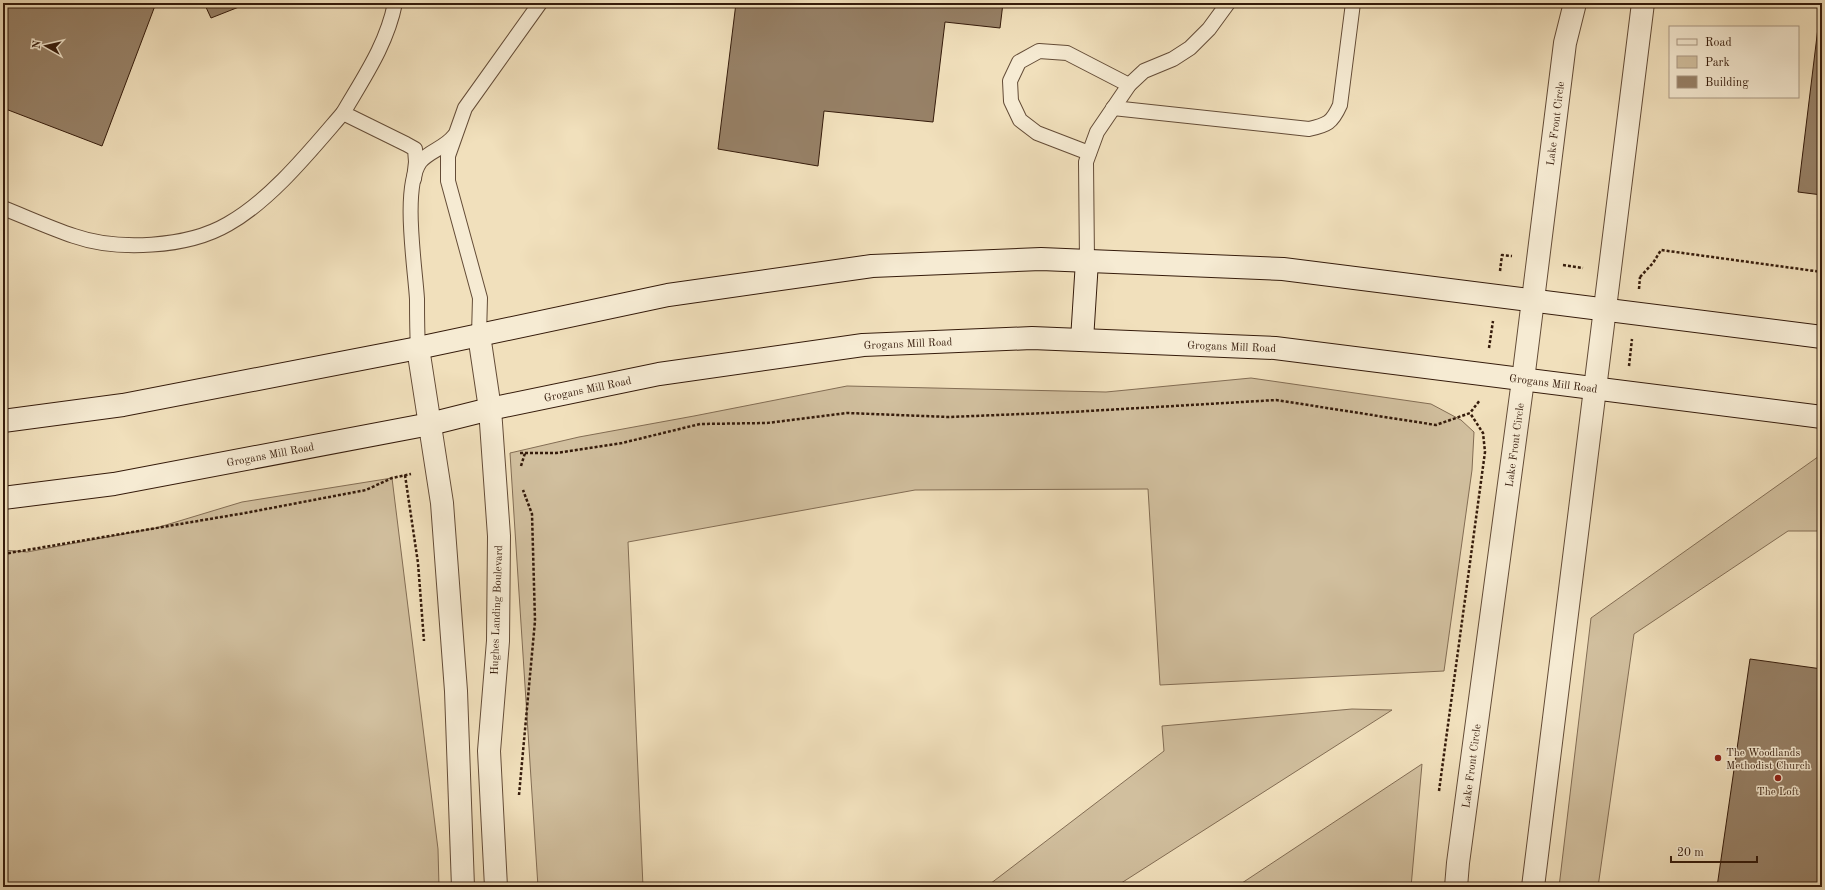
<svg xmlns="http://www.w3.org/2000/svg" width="1825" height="890" viewBox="0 0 1825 890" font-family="'Old Standard TT',serif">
  <rect width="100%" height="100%" fill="#f1e0bc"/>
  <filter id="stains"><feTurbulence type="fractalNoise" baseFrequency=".005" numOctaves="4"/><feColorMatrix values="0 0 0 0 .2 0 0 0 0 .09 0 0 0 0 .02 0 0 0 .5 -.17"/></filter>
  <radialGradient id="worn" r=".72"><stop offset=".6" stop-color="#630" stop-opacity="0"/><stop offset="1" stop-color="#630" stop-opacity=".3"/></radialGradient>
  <g fill="#d1bf9e" stroke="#836d54">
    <path d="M1251,378L1431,404L1461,420L1474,432L1472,470L1444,671L1160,685L1148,489L915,490L628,542L643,887H538L510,453L579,437L694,416L847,386L1106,392Z"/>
    <path d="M1822,454V531H1788L1634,634L1598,887H1559L1591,618Z"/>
    <path d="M392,478L438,849L439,887H3V550L27,552L156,528L242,502Z"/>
    <path d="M1352,709L1392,710L1115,887H986L1164,751L1162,726Z"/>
    <path d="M1422,764L1411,887H1236Z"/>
  </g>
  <g fill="#978167" stroke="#351b0b">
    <path d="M3,3H156L102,146L3,108Z"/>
    <path d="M204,3H249L211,18Z"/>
    <path d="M736,3H1003L1000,28L945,22L933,122L824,111L818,166L718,149Z"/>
    <path d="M1821,3H1822V195L1798,192Z"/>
    <path d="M1750,659L1822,669V887H1717Z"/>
  </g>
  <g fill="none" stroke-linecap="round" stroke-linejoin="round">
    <defs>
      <g id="service">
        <path d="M395,3C387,44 364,77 343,113L406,144L415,149L416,162L414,179"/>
        <path d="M1113,108L1309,129C1327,125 1332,123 1340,105L1353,3"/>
        <path d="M1089,153L1037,133L1020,120L1011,101L1010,81L1019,62L1039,51L1067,53L1129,85"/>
        <path d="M3,208C26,217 50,228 74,236C117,251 187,248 228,224C271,200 311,150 343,113"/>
        <path d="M1087,261L1086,162L1097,132L1129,85L1144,71L1173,59L1190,48L1209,29L1228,3"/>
        <path d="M479,335L480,298L448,181V156L465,108L540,3"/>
        <path d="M418,348C417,331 417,315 417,299C415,266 402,188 420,162C429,151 445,148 454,136"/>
      </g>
      <g id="tertiary">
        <path d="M479,335L490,409L499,536L498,641L489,751L496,887"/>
        <path d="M418,348L442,503L456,691L463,887"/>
        <path id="s1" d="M1456,887L1458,863L1523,380L1565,43L1575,3"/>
        <path d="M1533,887L1643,3"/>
      </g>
      <g id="secondary">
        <path d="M1082,340L1087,261"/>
        <path d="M3,421L123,405L418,348L668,295L872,266L1041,259L1283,269L1822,337"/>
        <path id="s2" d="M3,498L114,484L430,424L490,409L659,374L863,345L1032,338L1275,348L1822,417"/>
      </g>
    </defs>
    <use href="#service" stroke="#644c37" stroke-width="16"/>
    <use href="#tertiary" stroke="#644c37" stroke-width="24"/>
    <use href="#secondary" stroke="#351b0b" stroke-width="24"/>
    <g stroke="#351b0b" stroke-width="2.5" stroke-dasharray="3 2" stroke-linecap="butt">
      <path d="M1563,265L1583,268"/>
      <path d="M1500,271L1502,255L1512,256"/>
      <path d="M1640,277L1653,263L1661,250L1822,272"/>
      <path d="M1639,289L1640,277"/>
      <path d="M1489,348L1493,321"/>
      <path d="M1629,366L1632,339"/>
      <path d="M520,453H556L622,443L700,424L767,423L847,413L949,417L1071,412L1276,400L1436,425L1470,413L1480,400"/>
      <path d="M521,466L525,453"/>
      <path d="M405,475L418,563L424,641"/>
      <path d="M3,554L245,513L366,490L392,478L411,474"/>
      <path d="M1439,791L1485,452L1483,433L1470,413"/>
      <path d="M519,795L535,621L532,514L523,490"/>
    </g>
    <use href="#service" stroke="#f6ebd3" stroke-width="14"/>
    <use href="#tertiary" stroke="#f6ebd3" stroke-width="22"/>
    <use href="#secondary" stroke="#f6ebd3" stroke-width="22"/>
  </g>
  <g fill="#8f2418" stroke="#f6ebd3" stroke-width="1.5">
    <circle cx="1718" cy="758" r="4"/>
    <circle cx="1778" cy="778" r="4"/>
  </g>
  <g text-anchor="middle" stroke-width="3" stroke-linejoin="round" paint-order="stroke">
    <g font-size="11" fill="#351b0b" stroke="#f6ebd3">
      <text dy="4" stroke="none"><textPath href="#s1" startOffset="770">Lake Front Circle</textPath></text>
      <text dy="4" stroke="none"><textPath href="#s2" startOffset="919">Grogans Mill Road</textPath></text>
      <text dy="4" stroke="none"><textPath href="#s2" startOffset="1243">Grogans Mill Road</textPath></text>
      <text dy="4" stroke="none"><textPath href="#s2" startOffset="1567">Grogans Mill Road</textPath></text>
      <text dy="4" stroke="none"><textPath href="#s2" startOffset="595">Grogans Mill Road</textPath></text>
      <text dy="4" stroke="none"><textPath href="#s1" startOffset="446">Lake Front Circle</textPath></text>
      <text dy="4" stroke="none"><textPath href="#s2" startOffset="271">Grogans Mill Road</textPath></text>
      <text transform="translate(496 610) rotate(-88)" y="4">Hughes Landing Boulevard</text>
      <text dy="4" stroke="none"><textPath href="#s1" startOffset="122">Lake Front Circle</textPath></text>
    </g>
    <g font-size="11" fill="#351b0b" stroke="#f6ebd3" text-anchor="start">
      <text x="1726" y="756">The Woodlands<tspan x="1726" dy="13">Methodist Church</tspan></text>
      <text x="1778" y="795" text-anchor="middle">The Loft</text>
    </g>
  </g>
  <rect width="1825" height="890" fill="none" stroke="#f1e0bc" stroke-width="16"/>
  <rect x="4" y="4" width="1817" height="882" fill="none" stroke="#351b0b" stroke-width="2"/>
  <rect x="8" y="8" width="1809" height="874" fill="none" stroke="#351b0b"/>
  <rect x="1669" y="26" width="130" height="72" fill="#f6ebd3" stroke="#a99883"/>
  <rect x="1677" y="39" width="20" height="6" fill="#f6ebd3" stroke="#a99883"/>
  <text x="1705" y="46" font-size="12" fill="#351b0b">Road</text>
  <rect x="1677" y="56" width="20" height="12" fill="#d1bf9e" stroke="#a99883"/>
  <text x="1705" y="66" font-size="12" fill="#351b0b">Park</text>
  <rect x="1677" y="76" width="20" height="12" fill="#978167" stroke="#a99883"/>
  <text x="1705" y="86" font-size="12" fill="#351b0b">Building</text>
  <g transform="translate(46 46) rotate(278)" stroke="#f6ebd3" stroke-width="3" paint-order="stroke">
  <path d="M0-3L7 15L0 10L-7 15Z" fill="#351b0b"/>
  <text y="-6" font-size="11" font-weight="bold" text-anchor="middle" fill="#351b0b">N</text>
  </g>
  <path d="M1671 856v6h86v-6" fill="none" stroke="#351b0b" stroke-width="2"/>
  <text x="1677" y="856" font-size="12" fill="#351b0b" stroke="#f6ebd3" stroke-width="3" paint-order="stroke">20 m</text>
  <rect width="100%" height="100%" filter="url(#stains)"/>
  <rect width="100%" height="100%" fill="url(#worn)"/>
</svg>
